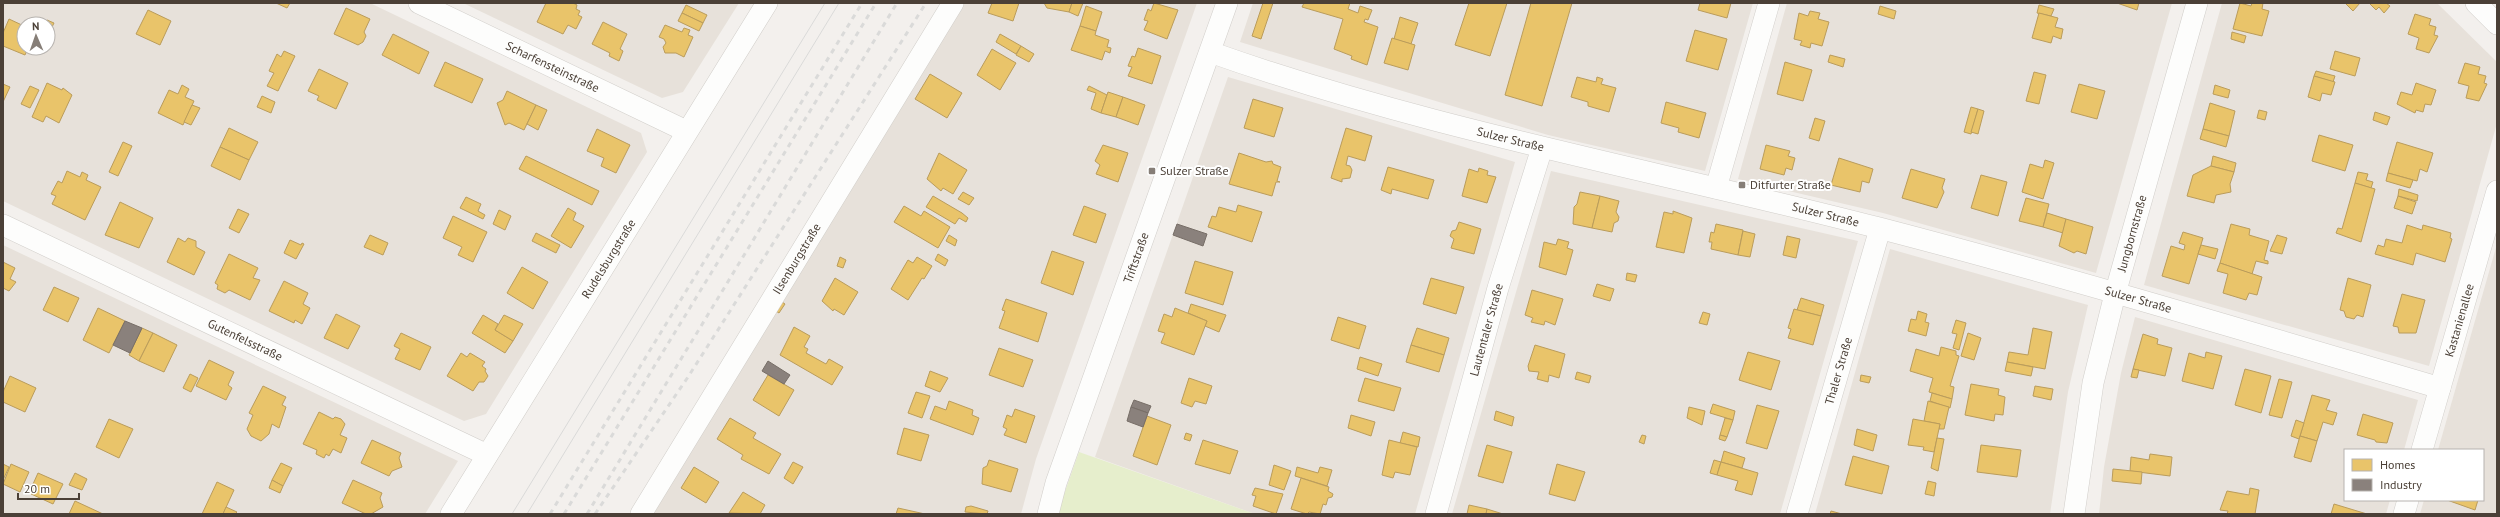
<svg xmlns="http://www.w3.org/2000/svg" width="2500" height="517" viewBox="0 0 2500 517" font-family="'PT Sans',sans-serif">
  <rect width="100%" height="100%" fill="#f3f0ed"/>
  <g fill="#e7e1da" fill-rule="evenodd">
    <path d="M3,3H370L641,133L647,152L486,414L464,421L3,201ZM24,24H48V48H24Z"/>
    <path d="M463,3H739L683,92L662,98Z"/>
    <path d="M957,3H1197L1036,459L1021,514H648Z"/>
    <path d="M1253,3H1753L1705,171L1548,135L1240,42Z"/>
    <path d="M1787,3H2172L2096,273L1883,213L1738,179Z"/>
    <path d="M2222,3H2437L2497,62V123L2429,366L2144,285Z"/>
    <path d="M1228,77L1515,162L1415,514H1255L1095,457Z"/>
    <path d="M1551,171L1858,241L1780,514H1452Z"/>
    <path d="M2497,244V514H2420L2424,500H2483V450H2438Z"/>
    <path d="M3,245L458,461L425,514H3Z"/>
    <path d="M1890,249L2088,305L2068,392L2050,514H1815Z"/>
    <path d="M2135,317L2418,400L2404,450H2345V500H2390L2386,514H2099L2104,467L2121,373Z"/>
  </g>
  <path fill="#e6eecc" d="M1079,452L1255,514H1057Z"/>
  <g fill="#e9c46a" stroke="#ba9c5b">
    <path d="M276,3H290L287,8Z"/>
    <path d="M546,3H573L577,5L576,9L580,11L578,15L582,17L576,29L568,25L563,34L537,22Z"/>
    <path d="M992,3H1019L1013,21L988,13Z"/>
    <path d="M1044,3H1072L1069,12L1047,8Z"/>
    <path d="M1072,3H1083L1078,16L1069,12Z"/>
    <path d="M1154,3L1178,10L1167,39L1144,30L1148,21L1144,20L1148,9L1151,11Z"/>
    <path d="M1263,3H1273L1261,39L1252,36Z"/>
    <path d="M1304,3H1350L1348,9L1358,13L1360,6L1372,10L1368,20L1365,19L1364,22L1378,27L1367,65L1351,59L1352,56L1334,49L1343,19L1302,7Z"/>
    <path d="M1469,3H1507L1490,56L1455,45Z"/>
    <path d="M1531,3H1572L1542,106L1505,95Z"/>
    <path d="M1700,3H1731L1727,18L1698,10Z"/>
    <path d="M2117,3H2139L2137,10Z"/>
    <path d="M2240,3L2251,6L2252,3H2263L2262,9L2269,11L2262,36L2233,29Z"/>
    <path d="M2345,3H2360L2353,11Z"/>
    <path d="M2369,3H2386L2390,6L2384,13L2379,7L2376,10Z"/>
    <path d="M686,5L707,15L703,23L682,13Z"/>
    <path d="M2039,5L2054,9L2051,16L2037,13Z"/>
    <path d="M1086,6L1102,12L1096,31L1080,26Z"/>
    <path d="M1880,6L1896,11L1894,19L1878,14Z"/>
    <path d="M346,8L370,19L364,32L366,36L363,42L358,45L334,34Z"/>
    <path d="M148,10L171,21L160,45L136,34Z"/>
    <path d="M1810,11L1820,13L1818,19L1829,22L1822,46L1811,43L1810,48L1800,45L1802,41L1794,39L1799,13L1808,16Z"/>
    <path d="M682,13L703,23L699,31L678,21Z"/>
    <path d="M2039,13L2058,18L2055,27L2063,29L2061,39L2053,36L2051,43L2032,38Z"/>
    <path d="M2415,14L2431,19L2429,25L2436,27L2434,35L2438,36L2429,53L2416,49L2419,38L2408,34Z"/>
    <path d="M1400,17L1418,23L1411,44L1394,39Z"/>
    <path d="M9,19L24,26V48H28L25,55L3,46V33Z"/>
    <path d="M47,20L54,23L50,31L48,30V24H45Z"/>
    <path d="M603,22L627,34L620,49L623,51L619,61L609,56L610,53L592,44Z"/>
    <path d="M665,25L682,32L684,28L690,30L688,35L693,37L684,57L676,53H665L663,47L666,43L664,39L659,37Z"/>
    <path d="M1080,26L1096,31L1095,35L1109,40L1107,47L1111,48L1110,53L1105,51L1102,60L1071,50Z"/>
    <path d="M1695,30L1727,39L1718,70L1686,61Z"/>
    <path d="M2232,32L2246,36L2244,43L2231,39Z"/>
    <path d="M393,34L429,52L419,74L382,55Z"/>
    <path d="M1000,34L1021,46L1016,54L996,42Z"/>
    <path d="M1392,38L1415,45L1408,70L1384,63Z"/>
    <path d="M1021,46L1034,54L1029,62L1016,55Z"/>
    <path d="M1138,48L1161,56L1152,84L1128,76L1132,67L1128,66L1132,56L1135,57Z"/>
    <path d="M992,49L1016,63L1000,90L977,75Z"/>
    <path d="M284,51L295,56L278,91L267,86L274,73L269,71L277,54L281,57Z"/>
    <path d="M2335,51L2360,58L2355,76L2330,69Z"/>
    <path d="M1830,55L1845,59L1843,67L1828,62Z"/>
    <path d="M445,62L483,79L472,103L434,86Z"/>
    <path d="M1785,62L1812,70L1803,101L1777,94Z"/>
    <path d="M2465,63L2480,67L2478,74L2486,76L2484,83L2487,84L2479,101L2466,98L2469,86L2458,83Z"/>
    <path d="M319,69L348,83L336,109L317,100L319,96L308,91Z"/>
    <path d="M2316,71L2335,76L2333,82L2314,76Z"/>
    <path d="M2034,72L2046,75L2039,104L2026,101Z"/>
    <path d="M930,74L962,93L947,118L915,99Z"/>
    <path d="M2314,76L2335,82L2331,95L2322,93L2320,101L2308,97Z"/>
    <path d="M1577,77L1596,82L1597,77L1603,79L1601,84L1616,88L1609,112L1588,106V102L1571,97Z"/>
    <path d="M47,83L62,90L63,88L72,95L59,123L46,116L43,122L32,117Z"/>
    <path d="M2416,83L2436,90L2431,105L2425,104L2423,112L2416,110L2415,113L2397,104L2401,92L2412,95Z"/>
    <path d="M3,84L10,87L3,102Z"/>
    <path d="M2079,84L2105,91L2097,119L2071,112Z"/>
    <path d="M182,85L189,89L185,97L194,101L183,125L158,113L169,90L178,94Z"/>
    <path d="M2215,85L2230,90L2228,98L2213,94Z"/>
    <path d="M30,86L39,90L30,108L21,104Z"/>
    <path d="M1089,86L1107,95L1101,113L1091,109L1096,93L1087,90Z"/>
    <path d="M507,91L536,105L524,130L509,123L505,125L497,103L503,100Z"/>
    <path d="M1108,92L1123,97L1116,117L1101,113Z"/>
    <path d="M262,96L275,102L271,113L257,107Z"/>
    <path d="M1123,97L1145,105L1138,125L1116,117Z"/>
    <path d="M1253,99L1283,108L1274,137L1244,128Z"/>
    <path d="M1666,102L1706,113L1699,138L1678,132L1679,128L1661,123Z"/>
    <path d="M2210,103L2235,111L2229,136L2203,129Z"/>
    <path d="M192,105L200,108L191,125L184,122Z"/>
    <path d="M536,105L547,110L538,130L527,124Z"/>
    <path d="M1971,107L1978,109L1971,134L1964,132Z"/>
    <path d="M1978,109L1984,111L1978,134L1971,132Z"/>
    <path d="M2259,110L2267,112L2265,120L2257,118Z"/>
    <path d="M2375,112L2390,117L2387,125L2373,120Z"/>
    <path d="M1815,118L1825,121L1819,141L1809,138Z"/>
    <path d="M229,128L258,142L249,160L220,147Z"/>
    <path d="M1346,128L1372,136L1365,161L1348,156L1346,165L1350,166L1352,170L1350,178L1342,179V182L1331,178Z"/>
    <path d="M597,129L630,145L616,173L601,166L604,158L587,151Z"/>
    <path d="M2203,129L2229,136L2226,147L2200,139Z"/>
    <path d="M2319,135L2353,145L2345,171L2312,161Z"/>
    <path d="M123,142L132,146L118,176L109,172Z"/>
    <path d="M2397,142L2433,153L2427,172L2420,169L2417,181L2388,173Z"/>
    <path d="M1103,145L1128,153L1118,182L1096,174L1100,165L1095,161Z"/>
    <path d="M1766,145L1790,151L1788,156L1795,158L1792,170L1786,168L1784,175L1760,169Z"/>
    <path d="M220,147L249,160L240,180L211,166Z"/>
    <path d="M939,153L967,170L953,194L943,188L941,191L927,179Z"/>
    <path d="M1239,153L1266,162L1272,161L1273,164L1281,167L1277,181L1280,182H1276L1272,196L1229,184Z"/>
    <path d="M526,156L599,191L592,205L519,169Z"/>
    <path d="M2213,156L2236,163L2234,172L2211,166Z"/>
    <path d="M1839,158L1873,169L1869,183L1862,181L1860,192L1831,185Z"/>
    <path d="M2045,160L2054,163L2043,199L2022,192L2030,164L2043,168Z"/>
    <path d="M2211,166L2234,172L2230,184L2231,192L2216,195L2214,203L2187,196L2193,175Z"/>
    <path d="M1388,167L1434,180L1428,199L1392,189L1391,194L1381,190Z"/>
    <path d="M1479,168L1488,171L1487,175L1496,177L1487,203L1462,196L1469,169L1478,172Z"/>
    <path d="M1911,169L1945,179L1942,188L1944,192L1937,208L1902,198Z"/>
    <path d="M67,171L80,177L82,172L88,175L86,180L101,187L85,220L52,204L56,196L51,194L58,181L62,183Z"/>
    <path d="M2358,172L2368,174L2366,180L2373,182L2371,188L2355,183Z"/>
    <path d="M2388,173L2413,180L2410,188L2386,181Z"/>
    <path d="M1981,175L2007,182L1998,216L1971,208Z"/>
    <path d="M2355,183L2375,189L2361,242L2336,233L2338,228L2342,229Z"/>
    <path d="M2399,189L2418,195L2417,201L2398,196Z"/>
    <path d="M963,192L974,198L969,205L958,199Z"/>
    <path d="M1580,192L1600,196L1592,228L1573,224L1574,207L1577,204Z"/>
    <path d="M933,196L962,213L968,218L966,222L959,218L955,224L926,207Z"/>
    <path d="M1600,196L1619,201L1616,212L1619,217L1618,221L1614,223L1612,232L1592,228Z"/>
    <path d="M2398,196L2416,202L2412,214L2394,208Z"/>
    <path d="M466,197L481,204L478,211L485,215L483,219L460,208Z"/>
    <path d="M2026,198L2049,204L2043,227L2019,221Z"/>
    <path d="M120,202L153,218L139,248L105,235Z"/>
    <path d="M1238,205L1262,212L1252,242L1208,227L1212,216L1216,217L1219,207L1236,212Z"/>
    <path d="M904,206L921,216L924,211L950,227L938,248L894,222Z"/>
    <path d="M1084,206L1106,214L1096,243L1073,235Z"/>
    <path d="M568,208L576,213L573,220L584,226L571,248L551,236Z"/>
    <path d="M238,209L249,214L239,233L229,228Z"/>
    <path d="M499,210L511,216L505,230L493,224Z"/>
    <path d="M1673,211L1692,218L1684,253L1656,247L1664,212L1673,214Z"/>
    <path d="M2047,213L2066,219L2063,233L2043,227Z"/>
    <path d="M453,216L487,232L473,262L458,255L462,247L443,238Z"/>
    <path d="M2066,219L2093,227L2086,254L2077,251L2074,253L2059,246Z"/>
    <path d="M1459,222L1481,229L1474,254L1451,248L1454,239L1450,236L1452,231L1456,230Z"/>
    <path d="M1716,224L1743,230L1738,255L1711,249L1712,242H1709L1711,232L1714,233Z"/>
    <path d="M2231,224L2250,229L2249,235L2269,241L2264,260L2268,261V264L2256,261L2252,274L2220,263Z"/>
    <path d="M2407,225L2422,230L2423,225L2451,233L2450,238L2452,239L2445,262L2416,253L2413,265L2375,254L2378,245L2384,247L2386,239L2402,243Z"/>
    <path d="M1743,231L1755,234L1750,257L1738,255Z"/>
    <path d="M2183,232L2203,238L2189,284L2162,276L2171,246L2184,250L2185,245L2179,243Z"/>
    <path d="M536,233L560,245L556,253L532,241Z"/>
    <path d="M370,235L388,243L383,255L364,247Z"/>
    <path d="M949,235L957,240L955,246L946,241Z"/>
    <path d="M2277,235L2287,238L2282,254L2270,251Z"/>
    <path d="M1787,236L1800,239L1796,258L1783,255Z"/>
    <path d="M178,238L185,242L188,238L196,241V247L205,252L194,275L167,262Z"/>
    <path d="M1558,239L1569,242L1567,248L1573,250L1566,275L1539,267L1544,242L1556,245Z"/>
    <path d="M290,240L301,245L302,243L304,244L296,259L284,253Z"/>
    <path d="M2201,245L2218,249L2215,259L2198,254Z"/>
    <path d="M1052,251L1084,262L1073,295L1041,283Z"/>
    <path d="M229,254L258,268L253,278L260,280L250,300L229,290L225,293L217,289L218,285L215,283Z"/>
    <path d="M938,254L948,260L945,266L935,260Z"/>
    <path d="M840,257L846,260L843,268L837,266Z"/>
    <path d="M917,257L932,266L924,279L922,278L908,300L891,289L908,260L913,263Z"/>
    <path d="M1195,261L1233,272L1223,305L1185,293Z"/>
    <path d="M3,262L15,268L10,279L16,282L9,291L3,288Z"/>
    <path d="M2220,263L2262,277L2257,295L2249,293L2246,300L2223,293L2228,274L2217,271Z"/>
    <path d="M522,267L548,282L533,309L507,293Z"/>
    <path d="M1627,273L1637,275L1635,282L1626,280Z"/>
    <path d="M835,278L858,292L844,315L834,309L833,311L822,301Z"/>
    <path d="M1431,278L1464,287L1456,314L1423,304Z"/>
    <path d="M2348,278L2371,285L2363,317L2357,315L2354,319L2346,317L2344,311L2340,310Z"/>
    <path d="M284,281L308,293L303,304L310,308L302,324L295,320L294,323L269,311Z"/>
    <path d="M1597,284L1614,289L1610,301L1593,296Z"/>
    <path d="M54,287L79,298L68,322L43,310Z"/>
    <path d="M1532,290L1563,299L1555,325L1545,321L1544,325L1531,322L1533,318L1525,315Z"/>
    <path d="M2402,294L2425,300L2416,333H2399L2398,327L2393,326Z"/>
    <path d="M1801,298L1824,305L1821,316L1797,310Z"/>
    <path d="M1006,299L1047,313L1038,342L999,328L1005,311L1002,310Z"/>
    <path d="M779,300L785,304L779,313L773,309Z"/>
    <path d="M1191,304L1226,315L1219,332L1205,326L1207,321L1188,313Z"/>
    <path d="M98,308L125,321L109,353L83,340Z"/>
    <path d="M1175,308L1207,321L1194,355L1161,343L1165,333L1158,331L1164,314L1172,317Z"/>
    <path d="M1794,309L1821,316L1813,345L1788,338L1791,329L1788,328Z"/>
    <path d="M1918,311L1927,314L1925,322L1929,323L1926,336L1908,331L1911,319L1916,320Z"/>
    <path d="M1703,312L1710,314L1707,325L1699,323Z"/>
    <path d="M336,314L360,326L348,349L324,338Z"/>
    <path d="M483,315L498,324L495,330L513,341L505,353L472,333Z"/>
    <path d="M504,315L523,324L513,341L495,330Z"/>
    <path d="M1338,317L1366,326L1359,349L1331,340Z"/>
    <path d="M1956,320L1966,323L1959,350L1953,348L1957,334L1952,333Z"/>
    <path d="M794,327L810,336L804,347L808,349L806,353L826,364L829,359L843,367L832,385L780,355Z"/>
    <path d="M142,328L153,333L139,361L129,355Z"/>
    <path d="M1417,328L1449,338L1444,355L1411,345Z"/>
    <path d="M2033,328L2052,332L2045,369L2007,362L2009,352L2028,355Z"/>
    <path d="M153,333L177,345L164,372L139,361Z"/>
    <path d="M401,333L431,347L420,370L395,359L400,349L394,346Z"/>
    <path d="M1968,333L1981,338L1974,360L1961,356Z"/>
    <path d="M2143,334L2158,339L2157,344L2172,348L2165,376L2133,369Z"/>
    <path d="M1411,345L1444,355L1439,372L1406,362Z"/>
    <path d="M1535,345L1565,354L1559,378L1549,375L1548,382L1537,379L1539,372L1529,371L1528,366Z"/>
    <path d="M1941,347L1956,351V355L1959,356L1950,386L1954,387L1952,399L1929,392L1933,378L1910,371L1916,349L1939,356Z"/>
    <path d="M999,348L1033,360L1023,387L989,375Z"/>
    <path d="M1748,352L1780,361L1771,390L1739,380Z"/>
    <path d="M2206,352L2222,356L2213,389L2182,381L2189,353L2205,358Z"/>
    <path d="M461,353L467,357L470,353L485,362L482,366L486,369L485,371L488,376L484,382H479L473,391L447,376Z"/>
    <path d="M1360,357L1382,364L1378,376L1357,369Z"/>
    <path d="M209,360L234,372L228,385L232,388L226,400L196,386Z"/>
    <path d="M2007,362L2033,367L2031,376L2005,371Z"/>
    <path d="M2133,369L2139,370L2137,378L2131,377Z"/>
    <path d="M2245,369L2271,376L2261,413L2235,405Z"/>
    <path d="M930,371L948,378L940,392L925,386Z"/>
    <path d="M1577,372L1591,376L1589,383L1575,379Z"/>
    <path d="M190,374L198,378L191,392L183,388Z"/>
    <path d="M768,375L794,390L779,416L753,400Z"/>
    <path d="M1861,375L1871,377L1869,383L1860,381Z"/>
    <path d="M10,376L36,388L25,412L3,402V392Z"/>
    <path d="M1189,378L1212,386L1206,404L1195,401L1192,407L1181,403Z"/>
    <path d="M1365,378L1401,388L1394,411L1358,401Z"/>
    <path d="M2279,379L2292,382L2282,418L2269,415Z"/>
    <path d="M1971,384L1999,389L1998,395L2005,397L2003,415L1995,414L1994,421L1965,415Z"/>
    <path d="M263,386L286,397L282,405L286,407L279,428L272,424L269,434L261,441L251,436L247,429L253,415L249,413Z"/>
    <path d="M2035,386L2053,389L2051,400L2033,396Z"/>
    <path d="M916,392L930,396L922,418L908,413Z"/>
    <path d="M1932,393L1952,399L1950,408L1930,401Z"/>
    <path d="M2312,395L2330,400L2326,410L2337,413L2333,425L2323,422L2317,441L2300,436Z"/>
    <path d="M949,401L973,410L972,415L979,418L973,435L930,419L935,406L946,410Z"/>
    <path d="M1928,401L1949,407L1944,429H1939L1940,424L1924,421Z"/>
    <path d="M1713,404L1735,411L1733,420L1710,413Z"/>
    <path d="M1757,405L1779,411L1767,449L1746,443Z"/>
    <path d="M1689,407L1705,411L1702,425L1687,418Z"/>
    <path d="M1015,409L1035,416L1026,443L1004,435L1007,429L1003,427L1007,415L1012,417Z"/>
    <path d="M1496,411L1514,417L1512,426L1494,420Z"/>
    <path d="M319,412L333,419L335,417L341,419L345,424L340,435L347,438L341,453L333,449L329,456L326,454L324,458L316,454L317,450L303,444Z"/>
    <path d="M2363,414L2393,423L2387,443L2376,442L2375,440L2357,435Z"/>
    <path d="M1351,415L1375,422L1371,436L1348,428Z"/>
    <path d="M1147,416L1171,425L1157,465L1133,456Z"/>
    <path d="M730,418L756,433L753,438L781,454L769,474L741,459L743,455L717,439Z"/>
    <path d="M1725,418L1733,420L1727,437L1720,435Z"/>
    <path d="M109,419L133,429L119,458L96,447Z"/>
    <path d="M1913,419L1940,424L1934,452L1923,450L1924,447L1908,445Z"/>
    <path d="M2296,420L2304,423L2299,439L2291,436Z"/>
    <path d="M904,428L929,435L921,461L897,454Z"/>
    <path d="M1857,429L1877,435L1873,451L1854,445Z"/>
    <path d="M1403,432L1420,437L1418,447L1400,443Z"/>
    <path d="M1186,433L1192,435L1190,441L1184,439Z"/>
    <path d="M1642,435L1646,436L1644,444L1639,442Z"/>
    <path d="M1720,435L1727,437L1725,441L1719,439Z"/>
    <path d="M2300,436L2317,441L2311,462L2294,457Z"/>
    <path d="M1937,438L1944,439L1938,471L1931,468Z"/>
    <path d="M372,440L401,453L399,458L402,467L392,471L389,476L361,463Z"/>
    <path d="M1203,440L1238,451L1230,474L1195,464Z"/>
    <path d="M1389,440L1417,447L1410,475L1395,472L1393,478L1382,475Z"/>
    <path d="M1487,445L1512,452L1503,483L1478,476Z"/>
    <path d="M1981,445L2021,450L2017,477L1977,472Z"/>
    <path d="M1724,451L1745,458L1742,468L1721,462Z"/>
    <path d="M2150,454L2172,457L2170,476L2130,471L2131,457L2149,460Z"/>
    <path d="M1853,456L1889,466L1882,494L1845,485Z"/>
    <path d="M989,460L1018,469L1011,492L982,484L983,468L987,466Z"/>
    <path d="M1714,460L1721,462L1717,475L1710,473Z"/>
    <path d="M793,462L803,467L793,484L784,478Z"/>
    <path d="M1721,462L1758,473L1752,495L1735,490L1738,481L1717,475Z"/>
    <path d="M281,463L292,468L283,486L272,480Z"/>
    <path d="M3,464L9,467L3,480Z"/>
    <path d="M11,464L29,472L20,492L3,484Z"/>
    <path d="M1557,464L1585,472L1575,501L1549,494Z"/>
    <path d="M1274,465L1291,471L1284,490L1269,485Z"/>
    <path d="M694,467L719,482L706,503L681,488Z"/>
    <path d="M1297,467L1318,473L1320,467L1332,470L1327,486L1295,476Z"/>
    <path d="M2113,469L2142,472L2141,484L2112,481Z"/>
    <path d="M38,473L63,484L53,504L29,493Z"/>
    <path d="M75,473L87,479L82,490L69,485Z"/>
    <path d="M1301,478L1329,487L1328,491L1333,494L1332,497L1328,498L1326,505L1323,504L1320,514L1309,512L1307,514L1291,509Z"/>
    <path d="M272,480L283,486L280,493L269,488Z"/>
    <path d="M353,480L382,493L380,498L383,507L371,514H366L342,503Z"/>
    <path d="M1928,481L1936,483L1934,496L1925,494Z"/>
    <path d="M217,482L234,490L223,514H202Z"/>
    <path d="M1255,488L1283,494L1276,514L1253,506L1256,496L1252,495Z"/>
    <path d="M2250,488L2259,490L2255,514H2227L2228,511L2220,510L2227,491L2249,495Z"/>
    <path d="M743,492L765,505L760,514L729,513Z"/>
    <path d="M2447,500H2478L2475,510Z"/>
    <path d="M75,501L103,514H69Z"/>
    <path d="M2334,504L2367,514H2331Z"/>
    <path d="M1469,505L1487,509L1486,514H1467Z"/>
    <path d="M971,506L988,511L987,514L965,512L966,507Z"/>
    <path d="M226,507L237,512L235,514H223Z"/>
    <path d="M898,508L925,514H896Z"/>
    <path d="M1487,509L1503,514H1486Z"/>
    <path d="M1831,511L1842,514H1830Z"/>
  </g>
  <g fill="#8a817c" stroke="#776e67">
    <path d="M1177,224L1207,234L1203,246L1173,235Z"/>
    <path d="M125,321L142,328L130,353L113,345Z"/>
    <path d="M768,361L790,375L784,384L762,371Z"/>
    <path d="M1134,400L1151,406L1148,413L1131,407Z"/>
    <path d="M1131,407L1148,413L1143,427L1127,421Z"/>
  </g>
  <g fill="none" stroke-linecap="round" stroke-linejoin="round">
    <defs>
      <g id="street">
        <path id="s1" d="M419,3L686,131"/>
        <path d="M2476,3L2497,24"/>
        <path id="s2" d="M1210,52C1427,129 1655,170 1879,228C2067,277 2253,333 2440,388"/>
        <path d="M1716,188L1769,3"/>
        <path id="s3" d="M3,225L487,455"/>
        <path id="s4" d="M2422,450L2497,191"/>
        <path id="s5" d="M451,514L767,3"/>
        <path id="s6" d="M641,514L953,3"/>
        <path id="s7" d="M1048,514L1056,483L1227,3"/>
        <path id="s8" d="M1436,514L1498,288L1542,148"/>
        <path id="s9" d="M1797,514L1880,229"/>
        <path id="s10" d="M2074,514L2093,383L2115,294L2197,3"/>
        <path d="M2404,514L2408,500"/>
      </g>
    </defs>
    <use href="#street" stroke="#d1ceca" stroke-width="22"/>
    <use href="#street" stroke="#fdfdfc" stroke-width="21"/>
    <g stroke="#dadad9" stroke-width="1">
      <path d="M512,514L825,3"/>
      <path d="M527,514L839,3"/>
    </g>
    <g stroke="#dadad9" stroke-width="3" stroke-dasharray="5 5" stroke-linecap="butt">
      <path d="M550,514L862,3"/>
      <path d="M564,514L876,3"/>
      <path d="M587,514L897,3"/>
      <path d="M595,514L688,377L926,3"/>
    </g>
  </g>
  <g fill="#867e77" stroke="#fff" stroke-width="1.5">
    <rect x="1148" y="167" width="8" height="8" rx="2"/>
    <rect x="1738" y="181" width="8" height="8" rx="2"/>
  </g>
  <g text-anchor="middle" stroke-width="4" stroke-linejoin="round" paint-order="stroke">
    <g font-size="12" fill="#4b4037" stroke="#fff">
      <text dy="4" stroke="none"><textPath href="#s1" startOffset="148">Scharfensteinstraße</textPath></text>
      <text dy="4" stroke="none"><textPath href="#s2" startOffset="313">Sulzer Straße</textPath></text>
      <text dy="4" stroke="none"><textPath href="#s2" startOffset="637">Sulzer Straße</textPath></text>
      <text dy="4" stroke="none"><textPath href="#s10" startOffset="287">Jungbornstraße</textPath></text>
      <text dy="4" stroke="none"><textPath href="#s5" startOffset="300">Rudelsburgstraße</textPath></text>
      <text dy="4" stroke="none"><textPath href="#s6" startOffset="299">Ilsenburgstraße</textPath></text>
      <text dy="4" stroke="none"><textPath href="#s7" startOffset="271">Triftstraße</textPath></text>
      <text dy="4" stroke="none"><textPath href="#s2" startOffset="961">Sulzer Straße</textPath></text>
      <text dy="4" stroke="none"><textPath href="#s4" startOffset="135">Kastanienallee</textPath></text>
      <text dy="4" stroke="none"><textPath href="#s8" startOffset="191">Lautentaler Straße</textPath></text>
      <text dy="4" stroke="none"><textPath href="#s3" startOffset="268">Gutenfelsstraße</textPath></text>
      <text dy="4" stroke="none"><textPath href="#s9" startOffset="149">Thaler Straße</textPath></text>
    </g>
    <g font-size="12" fill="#4b4037" stroke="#fff" text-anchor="start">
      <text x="1160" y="175">Sulzer Straße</text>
      <text x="1750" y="189">Ditfurter Straße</text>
    </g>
  </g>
  <rect width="2500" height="517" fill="none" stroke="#4b4037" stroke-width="8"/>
  <rect x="2344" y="449" width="140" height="52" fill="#ffffff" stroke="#b7b3af"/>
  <rect x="2352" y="459" width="20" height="12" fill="#e9c46a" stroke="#b7b3af"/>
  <text x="2380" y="469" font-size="12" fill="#4b4037">Homes</text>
  <rect x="2352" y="479" width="20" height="12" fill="#8a817c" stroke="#b7b3af"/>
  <text x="2380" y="489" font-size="12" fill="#4b4037">Industry</text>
  <g transform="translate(36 36) rotate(358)"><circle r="19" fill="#ffffff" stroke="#b7b3af"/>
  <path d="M0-3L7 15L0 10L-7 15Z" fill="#867e77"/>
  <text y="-6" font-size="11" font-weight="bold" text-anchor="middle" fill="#4b4037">N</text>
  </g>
  <path d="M18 493v6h61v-6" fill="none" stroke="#4b4037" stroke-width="2"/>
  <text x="24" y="493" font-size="12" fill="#4b4037" stroke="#ffffff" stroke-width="3" paint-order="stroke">20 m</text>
</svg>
